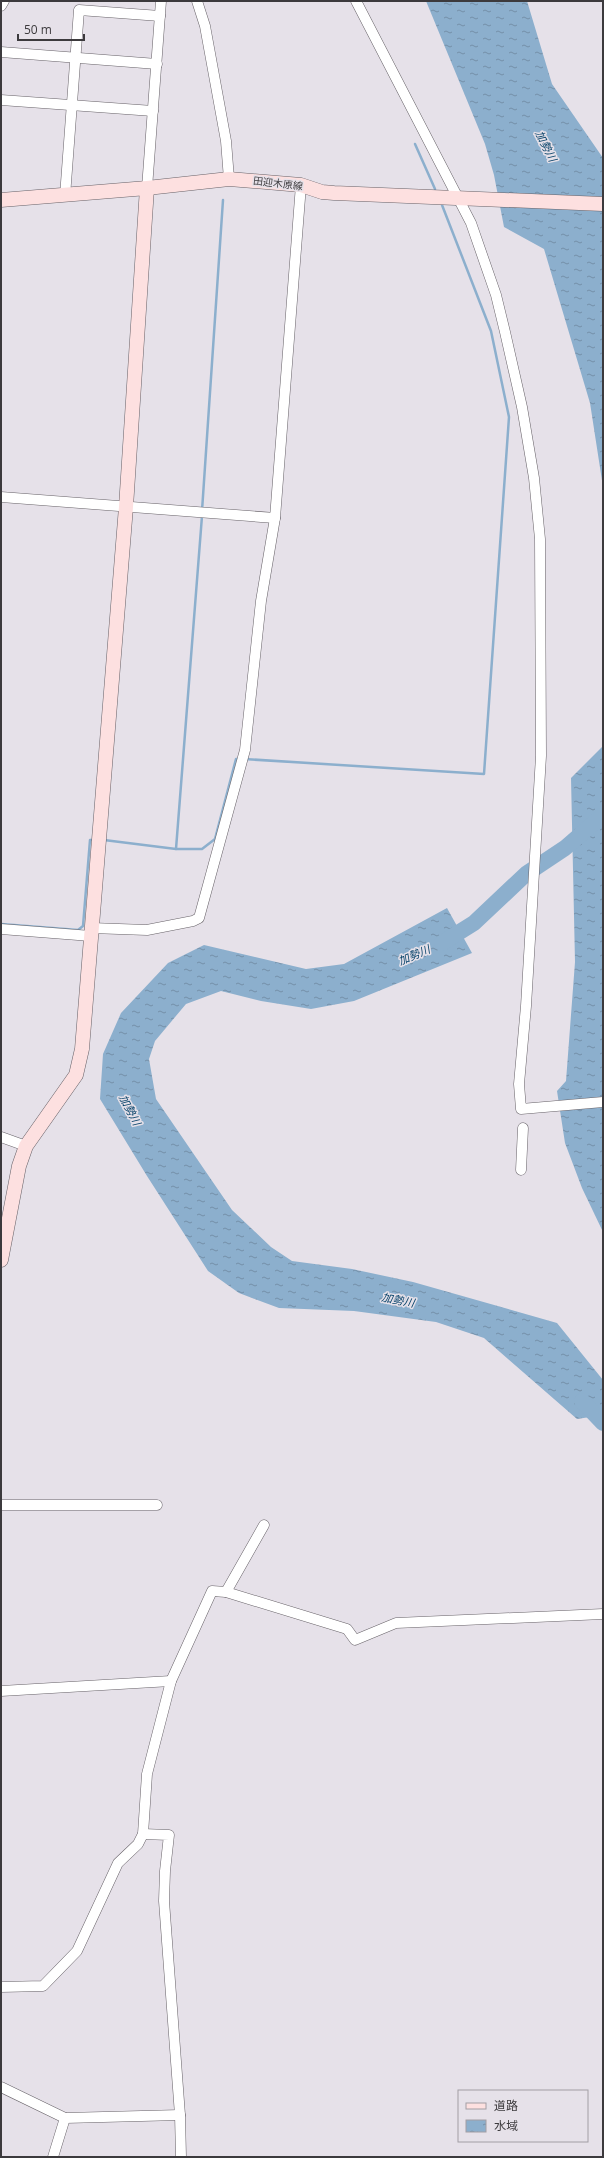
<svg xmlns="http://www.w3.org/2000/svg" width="604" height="2158" viewBox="0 0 604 2158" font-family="'Open Sans','Noto Sans JP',sans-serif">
  <defs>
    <pattern id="water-ripples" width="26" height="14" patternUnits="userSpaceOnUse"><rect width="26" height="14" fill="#8cafcd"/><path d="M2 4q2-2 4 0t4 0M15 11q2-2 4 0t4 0" fill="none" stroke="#748fa8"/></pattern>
  </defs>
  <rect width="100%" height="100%" fill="#e6e1e9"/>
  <g fill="url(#water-ripples)">
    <path d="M426,1H527L552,84L603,158V487L590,403L544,249L504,227L494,175L485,144Z"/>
    <path d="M603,746V1232L582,1188L565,1143L557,1091L566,1081L575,962L571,778Z"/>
    <path d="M447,908L472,953L354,1001L311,1009L261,1001L221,991L186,1004L155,1041L149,1059L156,1099L232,1210L271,1247L292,1261L352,1269L413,1282L557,1323L603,1380V1415L577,1419L484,1338L436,1322L354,1311L279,1308L239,1293L208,1271L147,1176L100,1099L103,1054L121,1013L168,963L204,945L306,969L344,964Z"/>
  </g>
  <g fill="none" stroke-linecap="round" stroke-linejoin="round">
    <g stroke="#8cafcd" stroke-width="2.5">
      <path d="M415,144L435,189"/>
      <path d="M202,511L223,200"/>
      <path d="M244,759L484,774L509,417L491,331L442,205"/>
      <path d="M104,840L176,849H202L215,839L236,759H239"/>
      <path d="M176,849L202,516"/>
      <path d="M1,924L78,930L83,926L90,840H95"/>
    </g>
    <g stroke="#8cafcd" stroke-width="16">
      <path d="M442,943L474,923L526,874L565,848L603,815"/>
      <path d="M582,1401L603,1423"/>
    </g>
    <defs>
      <g id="street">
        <path d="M197,1L205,26L226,141L229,179"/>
        <path d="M356,1L471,223L496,295L505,332L522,407L534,478L540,539L541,756L526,1006L519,1084L521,1109L603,1102"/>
        <path d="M1,6L4,1"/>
        <path d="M1,52L157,64"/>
        <path d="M1,100L153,111"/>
        <path d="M147,188L161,1"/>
        <path d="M65,196L79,10L160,16"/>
        <path d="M1,497L275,518"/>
        <path d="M91,928L147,930L193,921L199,918L245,750L261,601L275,518L301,185"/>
        <path d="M1,929L91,936"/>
        <path d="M1,1137L26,1146"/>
        <path d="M521,1170L523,1128"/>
        <path d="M1,1505H157"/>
        <path d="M226,1592L264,1525"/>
        <path d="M1,1691L171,1681"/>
        <path d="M143,1834L169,1835L165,1871L164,1901L180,2115L181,2157"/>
        <path d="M1,1987L43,1986L77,1951L118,1863L138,1844L143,1834L147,1774L171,1681L212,1591L226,1592L347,1629L355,1640L396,1623L603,1614"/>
        <path d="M1,2087L65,2118L180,2115"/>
        <path d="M53,2157L65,2118"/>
      </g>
      <g id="secondary">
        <path d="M1,200L147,188L229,179L301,185L322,192L334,193L603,204"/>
        <path d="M1,1260L19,1166L26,1146L76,1075L82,1049L126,507L147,188"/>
      </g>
    </defs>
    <use href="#street" stroke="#676268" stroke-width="11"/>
    <use href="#secondary" stroke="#676268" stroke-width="15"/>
    <use href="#street" stroke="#fff" stroke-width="10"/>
    <use href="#secondary" stroke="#fde0e0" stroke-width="14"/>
  </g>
  <g text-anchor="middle" stroke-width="3" stroke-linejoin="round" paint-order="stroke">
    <g font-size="10" fill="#3c3a3d" stroke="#e6e1e9">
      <text transform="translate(278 183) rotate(7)" y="4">田迎木原線</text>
    </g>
    <g font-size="11" font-style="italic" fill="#09446b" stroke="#e6e1e9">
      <text transform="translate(546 146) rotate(63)" y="4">加勢川</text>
      <text transform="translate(414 955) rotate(-23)" y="4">加勢川</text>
      <text transform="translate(130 1110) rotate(62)" y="4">加勢川</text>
      <text transform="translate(398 1300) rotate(11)" y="4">加勢川</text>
    </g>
  </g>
  <rect width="604" height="2158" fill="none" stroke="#3c3a3d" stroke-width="4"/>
  <rect x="458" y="2090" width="130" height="52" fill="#e6e1e9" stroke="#a29ea4"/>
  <rect x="466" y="2103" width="20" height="6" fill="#fde0e0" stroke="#a29ea4"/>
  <text x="494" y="2110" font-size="12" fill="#3c3a3d">道路</text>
  <rect x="466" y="2120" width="20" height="12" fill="url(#water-ripples)" stroke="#a29ea4"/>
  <text x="494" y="2130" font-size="12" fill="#3c3a3d">水域</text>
  <path d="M18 34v6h66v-6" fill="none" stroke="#3c3a3d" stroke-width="2"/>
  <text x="24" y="34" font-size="12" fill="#3c3a3d" stroke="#e6e1e9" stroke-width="3" paint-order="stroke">50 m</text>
</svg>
